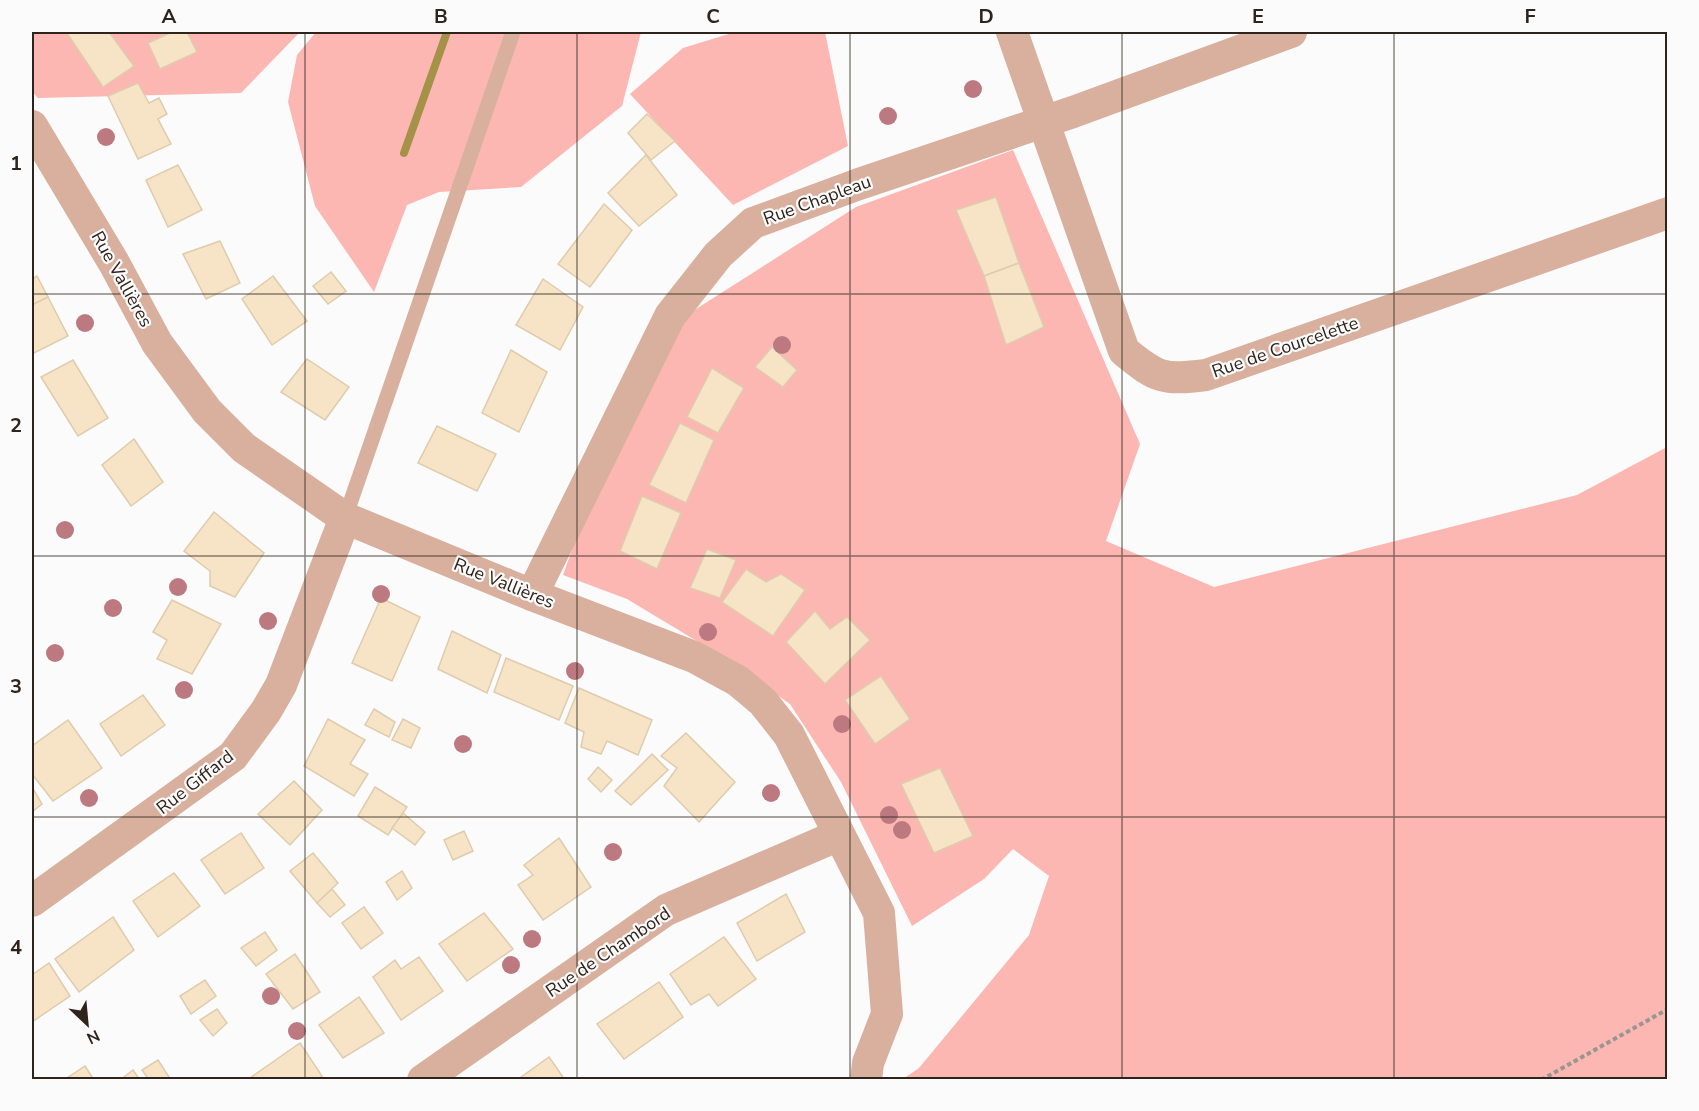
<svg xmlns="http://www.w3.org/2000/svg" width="1699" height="1111" viewBox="0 0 1699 1111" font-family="'Nunito Sans',sans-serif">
  <rect width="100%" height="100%" fill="#fbfbfb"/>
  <g fill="#fcb7b2">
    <path d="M32,32H300L241,93L38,98L32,92Z"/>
    <path d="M316,32H641L622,106L521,187L439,192L407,205L374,292L315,206L288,102L297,55Z"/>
    <path d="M735,32H825L848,146L733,205L630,94L683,48Z"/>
    <path d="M1013,150L1140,444L1106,541L1214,587L1577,495L1667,447V1079H903L919,1068L1029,935L1049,876L1013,849L984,879L912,926L841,782L790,704L715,652L627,599L563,575L590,500L685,316L856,207Z"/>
  </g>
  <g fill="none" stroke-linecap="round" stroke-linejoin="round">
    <path stroke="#a49249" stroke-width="8" d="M404,153L447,32"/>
  </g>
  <g fill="#f7e3c5" stroke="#dfccae" stroke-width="1.5">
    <path d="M70,32H109L134,66L103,87L67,33Z"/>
    <path d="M172,32H187L197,52L160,69L148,43Z"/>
    <path d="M138,83L149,103L159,98L167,114L158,119L171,144L138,159L108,96Z"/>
    <path d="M647,114L675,141L651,160L628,133Z"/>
    <path d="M646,155L677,195L639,226L608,193Z"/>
    <path d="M178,165L202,210L168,227L146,180Z"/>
    <path d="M996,197L1019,263L984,276L956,210Z"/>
    <path d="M604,204L632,230L590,287L558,264Z"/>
    <path d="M220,241L240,283L206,299L183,254Z"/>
    <path d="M1019,263L1044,327L1006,345L984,276Z"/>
    <path d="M331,272L346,291L328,304L313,286Z"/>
    <path d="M37,276L48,297L32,305V279Z"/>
    <path d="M273,276L307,321L272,345L242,299Z"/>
    <path d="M543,279L583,307L560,350L516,325Z"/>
    <path d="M48,297L68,336L32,354V305Z"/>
    <path d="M772,347L797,370L783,387L755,367Z"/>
    <path d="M511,350L547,372L519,432L482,413Z"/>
    <path d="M307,359L349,387L325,420L281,392Z"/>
    <path d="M73,360L108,418L78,436L41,377Z"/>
    <path d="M712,368L744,388L718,433L687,417Z"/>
    <path d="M680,423L714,440L686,503L649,485Z"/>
    <path d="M437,426L496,454L477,491L418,463Z"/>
    <path d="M134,439L163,482L131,506L102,465Z"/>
    <path d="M642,496L681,513L657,569L620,551Z"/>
    <path d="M214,512L264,553L235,597L210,586V571L184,551Z"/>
    <path d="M707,549L736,560L720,598L690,588Z"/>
    <path d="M746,569L766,582L781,574L805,590L773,636L722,602Z"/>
    <path d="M381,598L420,617L392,681L352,663Z"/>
    <path d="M172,600L221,624L192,674L157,659L167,640L153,632Z"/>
    <path d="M815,611L830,629L847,617L870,640L825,684L786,642Z"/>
    <path d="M452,631L501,655L487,693L438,669Z"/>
    <path d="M506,658L573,686L559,720L494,692Z"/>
    <path d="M881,676L910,719L875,744L845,700Z"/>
    <path d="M579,688L652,720L638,755L607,741L601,754L581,747L584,732L565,723Z"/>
    <path d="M143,695L165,725L121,756L100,724Z"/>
    <path d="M374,709L395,722L389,737L365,725Z"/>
    <path d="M328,719L365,740L350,764L368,774L354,796L304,766Z"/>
    <path d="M403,719L420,728L411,748L392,740Z"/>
    <path d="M68,720L102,768L53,801L32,774V746Z"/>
    <path d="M686,733L735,782L699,822L664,786L677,768L661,756Z"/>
    <path d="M652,754L668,770L631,805L615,791Z"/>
    <path d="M598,767L612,780L601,792L588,779Z"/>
    <path d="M940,768L973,836L934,853L901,784Z"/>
    <path d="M294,781L322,810L290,845L258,814Z"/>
    <path d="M32,787L42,804L32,812Z"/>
    <path d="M375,787L407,807L388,835L358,816Z"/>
    <path d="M403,813L425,832L415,845L392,828Z"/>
    <path d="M464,831L473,851L453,860L444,840Z"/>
    <path d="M241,833L264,868L225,894L201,860Z"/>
    <path d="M559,838L591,887L543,920L518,885L533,875L524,865Z"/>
    <path d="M313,853L338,883L317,903L290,871Z"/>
    <path d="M402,871L412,888L397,900L386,882Z"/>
    <path d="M174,873L200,906L158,937L133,901Z"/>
    <path d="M332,889L345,905L330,917L317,903Z"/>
    <path d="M786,894L805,932L757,961L737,923Z"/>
    <path d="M364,907L383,933L361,949L342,923Z"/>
    <path d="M484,913L513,949L467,981L439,944Z"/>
    <path d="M113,917L134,950L79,992L55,959Z"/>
    <path d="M265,932L277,950L256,966L241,948Z"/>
    <path d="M724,937L756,979L718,1006L709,994L691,1005L670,974Z"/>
    <path d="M295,954L320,992L293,1009L266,974Z"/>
    <path d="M419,957L443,991L401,1020L373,977L395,960L401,969Z"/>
    <path d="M49,963L70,996L32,1022V975Z"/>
    <path d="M205,980L216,996L191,1014L180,996Z"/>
    <path d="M659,982L683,1017L624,1059L597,1024Z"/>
    <path d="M359,997L384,1033L343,1058L319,1025Z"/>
    <path d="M217,1009L227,1023L213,1036L200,1020Z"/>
    <path d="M300,1043L322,1076L317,1080H247Z"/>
    <path d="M549,1057L565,1080H517Z"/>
    <path d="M158,1060L171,1080H149L142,1070Z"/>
    <path d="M85,1066L94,1080H64Z"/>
    <path d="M133,1070L140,1080H120Z"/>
  </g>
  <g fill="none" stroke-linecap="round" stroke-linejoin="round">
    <path stroke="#9a9591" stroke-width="4" stroke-dasharray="4.5 3" stroke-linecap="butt" d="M1541,1080L1668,1009"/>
    <path stroke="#d9af9e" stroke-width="15" d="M345,518L513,32"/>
    <g stroke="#d9af9e" stroke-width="32">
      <path d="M1012,32L1124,351C1158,379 1164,380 1206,375L1668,213"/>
      <path d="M32,126L114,263L157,343L207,411L244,448L345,518L532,595L694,657L738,681L763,702L789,735L879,913L887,1014L868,1063L866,1080"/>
      <path d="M532,595L670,316L718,255L753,223L859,184L1073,112L1291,32"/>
      <path d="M32,901L233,756L266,711L281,685L345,518"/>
      <path d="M423,1080L666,910L839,835"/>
    </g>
  </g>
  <g fill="#bc7a80">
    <circle cx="973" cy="89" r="9"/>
    <circle cx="888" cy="116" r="9"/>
    <circle cx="106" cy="137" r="9"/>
    <circle cx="85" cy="323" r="9"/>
    <circle cx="782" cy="345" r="9"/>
    <circle cx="65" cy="530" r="9"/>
    <circle cx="178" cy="587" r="9"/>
    <circle cx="381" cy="594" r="9"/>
    <circle cx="113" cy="608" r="9"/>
    <circle cx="268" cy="621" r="9"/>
    <circle cx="708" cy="632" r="9"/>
    <circle cx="55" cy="653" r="9"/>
    <circle cx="575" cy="671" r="9"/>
    <circle cx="184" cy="690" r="9"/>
    <circle cx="842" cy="724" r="9"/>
    <circle cx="463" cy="744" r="9"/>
    <circle cx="771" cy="793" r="9"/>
    <circle cx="89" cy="798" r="9"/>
    <circle cx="889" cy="815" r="9"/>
    <circle cx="902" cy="830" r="9"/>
    <circle cx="613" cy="852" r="9"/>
    <circle cx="532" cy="939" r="9"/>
    <circle cx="511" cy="965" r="9"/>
    <circle cx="271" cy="996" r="9"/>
    <circle cx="297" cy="1031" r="9"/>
  </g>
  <path fill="none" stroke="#2e241b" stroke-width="1.5" stroke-opacity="0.55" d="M305,32V1080M577,32V1080M850,32V1080M1122,32V1080M1394,32V1080M32,294H1668M32,556H1668M32,817H1668"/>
  <g text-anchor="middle" stroke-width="4.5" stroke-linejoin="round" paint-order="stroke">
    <g font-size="18" fill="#2e241b" stroke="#fbfbfb">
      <text transform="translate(817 200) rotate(-20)" y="6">Rue Chapleau</text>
      <text transform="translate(122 279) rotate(61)" y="6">Rue Vallières</text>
      <text transform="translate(1285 347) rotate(-19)" y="6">Rue de Courcelette</text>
      <text transform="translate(504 583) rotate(22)" y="6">Rue Vallières</text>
      <text transform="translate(195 782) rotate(-38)" y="6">Rue Giffard</text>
      <text transform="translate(608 952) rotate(-34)" y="6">Rue de Chambord</text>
    </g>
  </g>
  <rect width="1699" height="1111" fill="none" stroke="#fbfbfb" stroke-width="66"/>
  <g transform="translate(87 1024) rotate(154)" stroke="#fbfbfb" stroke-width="4.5" paint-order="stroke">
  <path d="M0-4.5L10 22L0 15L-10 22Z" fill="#2e241b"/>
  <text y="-9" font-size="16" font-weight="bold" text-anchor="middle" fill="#2e241b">N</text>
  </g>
  <rect x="33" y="33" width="1633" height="1045" fill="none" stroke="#2e241b" stroke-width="2"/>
  <g font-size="20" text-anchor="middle" font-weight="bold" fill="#2e241b">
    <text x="169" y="23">A</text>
    <text x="441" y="23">B</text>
    <text x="713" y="23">C</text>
    <text x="986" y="23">D</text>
    <text x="1258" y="23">E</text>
    <text x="1530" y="23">F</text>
    <text x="16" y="170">1</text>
    <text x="16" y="432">2</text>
    <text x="16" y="693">3</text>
    <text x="16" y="954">4</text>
  </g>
</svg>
